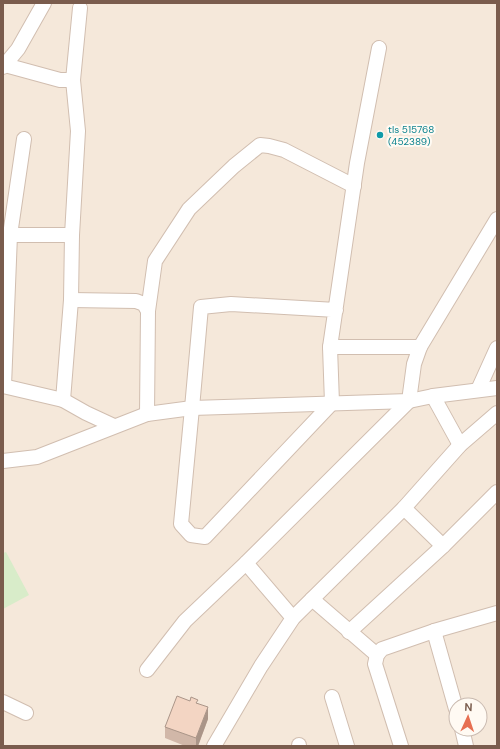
<svg xmlns="http://www.w3.org/2000/svg" width="500" height="749" viewBox="0 0 500 749" font-family="'DM Sans',sans-serif">
  <rect width="100%" height="100%" fill="#fdf6ec"/>
  <path fill="#f5e8da" fill-rule="evenodd" d="M3,3H497V746H3ZM456,705H480V729H456Z"/>
  <path fill="#d8ecc9" d="M6,552L29,595L3,609V553Z"/>
  <g fill="none" stroke-linecap="round" stroke-linejoin="round">
    <defs>
      <g id="minor">
        <path d="M5,65L60,80H73"/>
        <path d="M3,67L18,49L44,3"/>
        <path d="M3,235H72"/>
        <path d="M71,300L136,301L144,304L148,311L147,414"/>
        <path d="M336,310L231,304L201,307L192,408L181,524L191,535L205,537L332,403L330,347L357,163L379,48"/>
        <path d="M148,311L155,261L189,209L234,166L260,145L269,146L284,150L354,186"/>
        <path d="M330,347H420"/>
        <path d="M3,386L63,400L86,413L114,426"/>
        <path d="M4,386L10,235L24,139"/>
        <path d="M478,390L497,348"/>
        <path d="M433,396L460,445"/>
        <path d="M63,400L71,300L72,235L78,131L73,80L80,8"/>
        <path d="M3,461L37,457L147,414L192,408L409,401L433,396L497,388"/>
        <path d="M404,508L443,546"/>
        <path d="M246,563L293,618"/>
        <path d="M312,599L377,655"/>
        <path d="M434,631L456,709"/>
        <path d="M349,632L443,546L497,492"/>
        <path d="M147,670L185,621L246,563L409,401L414,364L420,347L497,219"/>
        <path d="M332,697L347,746"/>
        <path d="M3,702L26,713"/>
        <path d="M462,729L466,746"/>
        <path d="M299,745V746"/>
        <path d="M214,746L261,666L293,618L404,508L460,445L497,413"/>
        <path d="M401,746L375,664L377,655L382,649L434,631L497,613"/>
      </g>
    </defs>
    <use href="#minor" stroke="#d1beb0" stroke-width="16"/>
    <use href="#minor" stroke="#fff" stroke-width="14"/>
  </g>
  <path fill="#d1b7a8" d="M198,703L208,719L198,746H185L165,738V727Z"/>
  <path fill="#aa9588" d="M208,707V719L198,746H196V738Z"/>
  <path fill="#f3d5c3" stroke="#aa9588" d="M177,696L190,701L191,697L198,700L196,703L208,707L196,738L165,727Z"/>
  <circle fill="#0f9aa8" stroke="#fffaf3" stroke-width="1.5" cx="380" cy="135" r="4"/>
  <g text-anchor="middle" stroke-width="4" stroke-linejoin="round" paint-order="stroke">
    <g font-size="10" fill="#0d838f" stroke="#fffaf3" text-anchor="start">
      <text x="388" y="133">tls 515768<tspan x="388" dy="12">(452389)</tspan></text>
    </g>
  </g>
  <rect width="500" height="749" fill="none" stroke="#7a5c4d" stroke-width="8"/>
  <g transform="translate(468 717) rotate(3)"><circle r="19" fill="#fffaf3" stroke="#cabbb1"/>
  <path d="M0-3L7 15L0 10L-7 15Z" fill="#e76f51"/>
  <text y="-6" font-size="11" font-weight="bold" text-anchor="middle" fill="#7a5c4d">N</text>
  </g>
</svg>
